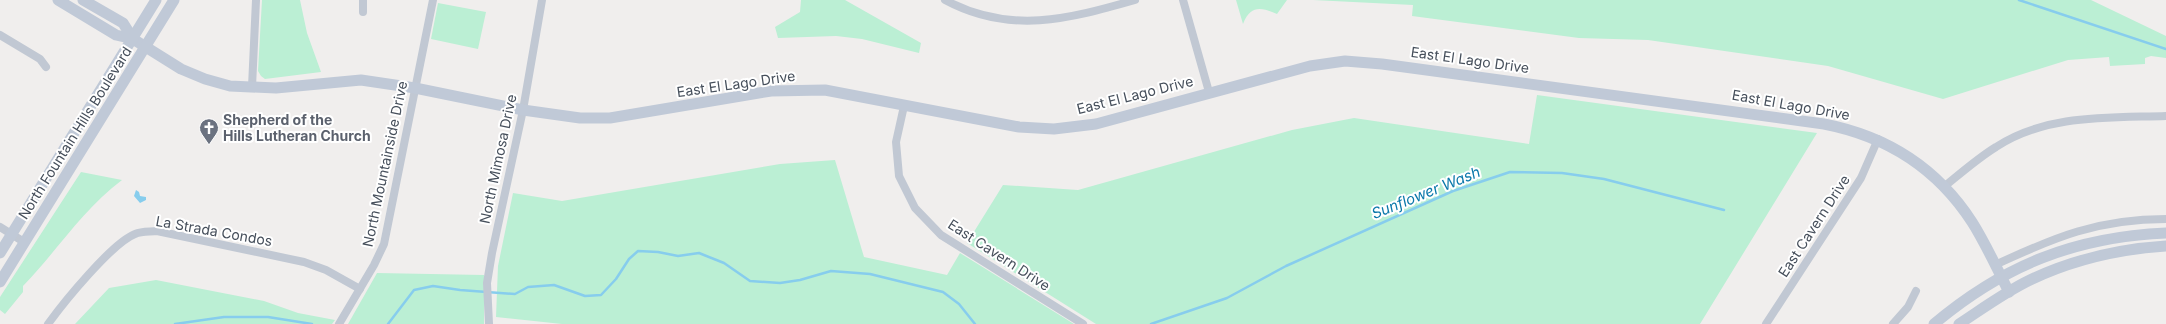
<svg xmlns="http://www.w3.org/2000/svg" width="2166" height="324" viewBox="0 0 2166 324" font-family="Inter,sans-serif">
  <rect width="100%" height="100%" fill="#f0eeed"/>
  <g fill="#bbefd4">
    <path d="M262,0H300L307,33L321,72L265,79L261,76L258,71Z"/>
    <path d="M801,0H845L921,43L919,53L862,39L836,36L778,38L775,27L800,12Z"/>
    <path d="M1236,0H1287L1277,14C1262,8 1251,4 1243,24Z"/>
    <path d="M1313,0H2091L2166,36V58L2151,56L2145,58V64L2110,66L2109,57L2068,60L1943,99L1828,66L1648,40L1579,38L1412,16L1413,5Z"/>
    <path d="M438,3L486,12L478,49L431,39Z"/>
    <path d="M1537,95L1817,133L1700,324H1096L967,243L1003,185L1078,190L1292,130L1354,118L1529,144Z"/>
    <path d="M835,160L864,257L947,275L960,253L1074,324H562L496,317L498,266L513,193L562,201L780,164Z"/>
    <path d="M81,172L122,180C83,209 57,251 23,286V292L5,314L0,310V297Z"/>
    <path d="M377,273L484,275V324H348Z"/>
    <path d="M156,280L264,301L298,313L335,320L332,324H75L109,288Z"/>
  </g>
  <path fill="#87cded" d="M136,190L139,192L140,196L146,197V200L140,203L134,196Z"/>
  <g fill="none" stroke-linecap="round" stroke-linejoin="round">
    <g stroke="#87cded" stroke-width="2.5">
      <path d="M2019,0L2166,49"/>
      <path d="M175,324L224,317H268L312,324"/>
      <path d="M388,324L414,290L433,286L460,290L515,294L528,287L554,285L585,296L601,295L616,279L629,259L638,251L658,252L678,256L699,253L724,263L750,281L780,283L800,280L831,271L870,274L943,292L959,304L975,324"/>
      <path d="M1151,324L1227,298L1286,266L1453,191L1510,172L1562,173L1604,179L1724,210"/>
    </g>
    <g stroke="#c1c8d3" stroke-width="8">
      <path d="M945,0C1010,35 1069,19 1135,0"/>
      <path d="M1183,0L1209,92"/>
      <path d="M363,12V0"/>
      <path d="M0,35L40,59L46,67"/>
      <path d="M252,87L256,0"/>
      <path d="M904,106L896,142L899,176L915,208L941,235L1083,324"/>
      <path d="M1945,186C1961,173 1978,158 1996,147C2046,114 2109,118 2166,116"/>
      <path d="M0,227L24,242"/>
      <path d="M1995,265C2055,237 2098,219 2166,219"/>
      <path d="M48,324C64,302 112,243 135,234C142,231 150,232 157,231L304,262L326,270L360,289"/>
      <path d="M339,324L374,265L384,244L433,0"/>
      <path d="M489,324L487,283L492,253L523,110L542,0"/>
      <path d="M1766,324L1861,178L1878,139"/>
      <path d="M1893,324L1908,307L1916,291"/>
    </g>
    <g stroke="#c0c9d7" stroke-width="11">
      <path d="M58,0L116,35L133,39L181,69L205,79L230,86L276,88L361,80L415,88L523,110L580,118H610L771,91L825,90L1019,127L1054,129L1096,124L1310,66L1345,61L1382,64L1824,124C1886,136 1937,168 1972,222C1986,244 1997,269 2009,292"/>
      <path d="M83,0L123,23L133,39"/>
      <path d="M0,253L156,0"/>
      <path d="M0,282L174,0"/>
      <path d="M1934,324C2004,265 2075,237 2166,233"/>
      <path d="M1959,324C1982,309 2005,292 2030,280C2072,260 2119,249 2166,246"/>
    </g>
  </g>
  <defs>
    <symbol id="church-pin" viewBox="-11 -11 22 30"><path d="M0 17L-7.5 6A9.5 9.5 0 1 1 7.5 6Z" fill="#6b7280" stroke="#fff"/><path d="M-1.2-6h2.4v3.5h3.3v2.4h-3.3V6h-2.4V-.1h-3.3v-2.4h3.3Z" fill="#fff"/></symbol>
  </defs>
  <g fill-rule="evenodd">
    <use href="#church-pin" x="198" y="117" width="22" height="30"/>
  </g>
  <g text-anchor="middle" stroke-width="4" stroke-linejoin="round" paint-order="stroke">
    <g font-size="14" fill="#464f5b" stroke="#fff">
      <text transform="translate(1470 60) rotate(8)" y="5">East El Lago Drive</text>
      <text transform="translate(736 84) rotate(-8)" y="5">East El Lago Drive</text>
      <text transform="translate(1135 95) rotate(-14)" y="5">East El Lago Drive</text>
      <text transform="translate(1791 105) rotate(10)" y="5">East El Lago Drive</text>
      <text transform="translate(75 133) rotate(-58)" y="5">North Fountain Hills Boulevard</text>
      <text transform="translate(498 159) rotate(-78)" y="5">North Mimosa Drive</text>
      <text transform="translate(385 164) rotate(-78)" y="5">North Mountainside Drive</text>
      <text transform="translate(1814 226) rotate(-57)" y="5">East Cavern Drive</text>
      <text transform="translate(214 231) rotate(10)" y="5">La Strada Condos</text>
      <text transform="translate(999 255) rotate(33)" y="5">East Cavern Drive</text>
    </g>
    <g font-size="14" font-weight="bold" fill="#5b616d" stroke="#fff" text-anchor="start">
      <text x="223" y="125">Shepherd of the<tspan x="223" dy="16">Hills Lutheran Church</tspan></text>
    </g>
    <g font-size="15" font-style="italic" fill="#0a78aa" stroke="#fff">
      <text transform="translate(1426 193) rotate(-22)" y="5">Sunflower Wash</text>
    </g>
  </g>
</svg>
